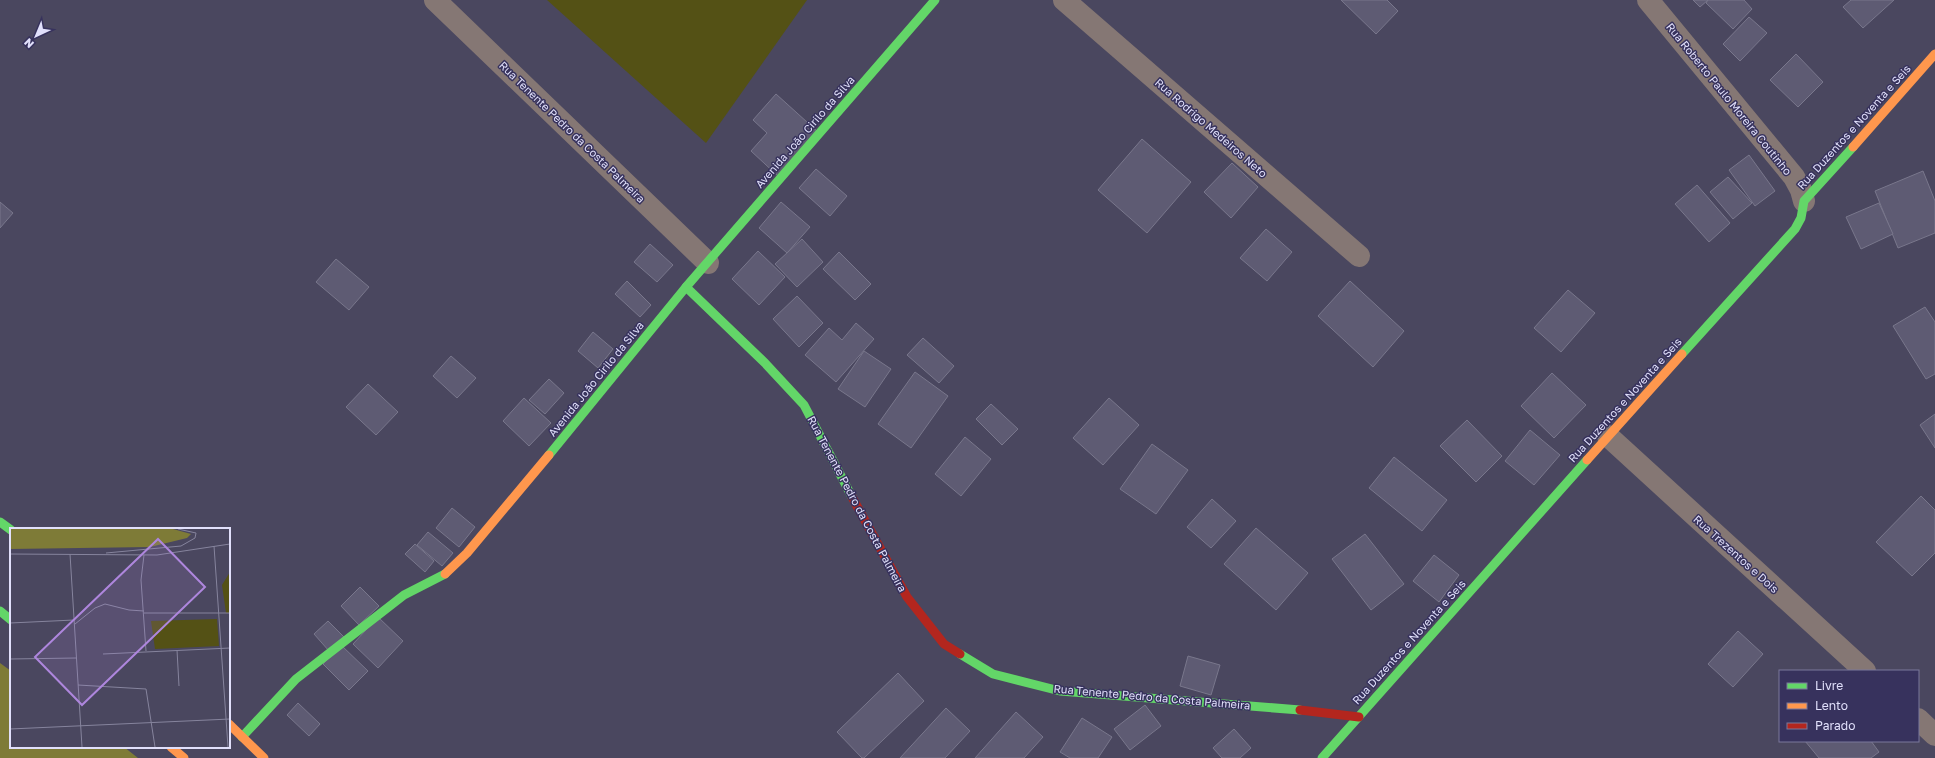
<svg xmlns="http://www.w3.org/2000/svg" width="1935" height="758" viewBox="0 0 1935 758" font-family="'Golos Text',sans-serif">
  <rect width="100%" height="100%" fill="#4a475f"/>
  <path fill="#545115" d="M547,0H807L706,143Z"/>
  <path fill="#7e7b37" d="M0,663L11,671V747H124L138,758H0Z"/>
  <g fill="#5e5b73" stroke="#79778c">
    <path d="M1341,0H1387L1398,11L1376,34Z"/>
    <path d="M1693,0H1708L1700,7Z"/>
    <path d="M1708,0H1744L1752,9L1733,29L1706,3Z"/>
    <path d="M1851,0H1894L1863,28L1843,7Z"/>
    <path d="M1749,17L1767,33L1740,61L1723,44Z"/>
    <path d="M1796,54L1823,82L1798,107L1770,80Z"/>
    <path d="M776,94L818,132L779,177L751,151L767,133L753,120Z"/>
    <path d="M1142,139L1191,182L1147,233L1098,190Z"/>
    <path d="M1749,155L1775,191L1755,206L1729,170Z"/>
    <path d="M1232,163L1258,187L1231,218L1204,192Z"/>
    <path d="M816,169L847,196L830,216L799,188Z"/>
    <path d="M1923,171L1935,201V233L1898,248L1875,191Z"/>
    <path d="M1728,177L1752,203L1733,219L1710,192Z"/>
    <path d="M1697,185L1730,223L1709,242L1675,204Z"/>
    <path d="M0,202L13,213L0,228Z"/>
    <path d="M781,202L810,227L787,253L759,228Z"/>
    <path d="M1879,203L1893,234L1861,249L1846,217Z"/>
    <path d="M1266,229L1292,252L1267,281L1240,258Z"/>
    <path d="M802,239L823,262L797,287L775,264Z"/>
    <path d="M650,244L673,265L657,282L634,262Z"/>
    <path d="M758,251L785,277L759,305L732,279Z"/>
    <path d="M839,252L871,284L855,300L823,269Z"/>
    <path d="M336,259L369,287L349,310L316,282Z"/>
    <path d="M627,281L651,305L640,317L615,294Z"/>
    <path d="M1350,281L1404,331L1373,367L1318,316Z"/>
    <path d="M1568,290L1595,313L1561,352L1534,328Z"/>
    <path d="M797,296L823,323L799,347L773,319Z"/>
    <path d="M1925,307L1935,322V374L1926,379L1893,326Z"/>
    <path d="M856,323L874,339L836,382L805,355L829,328L842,340Z"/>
    <path d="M593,332L613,349L598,368L578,351Z"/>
    <path d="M923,338L954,366L939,383L907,355Z"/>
    <path d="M864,351L891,369L865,407L838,389Z"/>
    <path d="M451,356L476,378L457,398L433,376Z"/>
    <path d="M915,372L948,396L911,448L878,424Z"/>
    <path d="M1552,373L1586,405L1554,438L1521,406Z"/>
    <path d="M549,379L564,393L545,414L529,400Z"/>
    <path d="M368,384L398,412L376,435L346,407Z"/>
    <path d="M524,398L551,423L529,446L503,421Z"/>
    <path d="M1109,398L1139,425L1103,465L1073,438Z"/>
    <path d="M991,404L1018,429L1002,445L976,419Z"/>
    <path d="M1935,414V448L1920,425Z"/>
    <path d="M1467,420L1502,456L1476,482L1440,446Z"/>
    <path d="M1530,430L1560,455L1534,485L1505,461Z"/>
    <path d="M965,437L991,459L961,496L935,474Z"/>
    <path d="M1152,444L1188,470L1156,514L1120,489Z"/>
    <path d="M1394,457L1447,500L1422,531L1369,488Z"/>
    <path d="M1921,496L1935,510V553L1912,576L1876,542Z"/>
    <path d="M1212,499L1236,521L1211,548L1187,527Z"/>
    <path d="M452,508L475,527L459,547L436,528Z"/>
    <path d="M1256,528L1308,573L1276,610L1224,564Z"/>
    <path d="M428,532L453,553L442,566L417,545Z"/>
    <path d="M1365,534L1404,584L1371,610L1332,559Z"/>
    <path d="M415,544L434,561L425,572L405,554Z"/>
    <path d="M1434,555L1459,575L1439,602L1413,581Z"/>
    <path d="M360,587L379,606L359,625L341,606Z"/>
    <path d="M378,617L403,641L378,668L353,644Z"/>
    <path d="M328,621L344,637L329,651L314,634Z"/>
    <path d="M1738,631L1763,654L1733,687L1708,664Z"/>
    <path d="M341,645L368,671L349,690L323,664Z"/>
    <path d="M1188,656L1220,665L1211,695L1180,686Z"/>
    <path d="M898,673L924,701L864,758H862L837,732Z"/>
    <path d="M298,703L320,724L309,736L287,715Z"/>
    <path d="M1145,705L1161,726L1130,750L1114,729Z"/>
    <path d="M946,708L970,731L945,758H900Z"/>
    <path d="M1016,712L1043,737L1024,758H975Z"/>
    <path d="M1082,718L1112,737L1098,758H1070L1060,752Z"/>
    <path d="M1234,729L1251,748L1240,758H1222L1213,748Z"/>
    <path d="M1805,741H1871L1879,752L1871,758H1819Z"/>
  </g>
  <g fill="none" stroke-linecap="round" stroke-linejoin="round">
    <g stroke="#857774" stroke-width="22">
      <path d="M435,0L708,263"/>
      <path d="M1064,0L1359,256"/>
      <path d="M1648,0L1794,177L1801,190L1804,201"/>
      <path d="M1608,436L1865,671"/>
      <path d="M1918,719L1935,735"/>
    </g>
    <g stroke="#63d668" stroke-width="9">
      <path d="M686,287L765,363L804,405L852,497"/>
      <path d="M1682,354L1795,229L1801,218L1804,201L1853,147"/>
      <path d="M549,455L686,287L935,0"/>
      <path d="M0,522L11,530"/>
      <path d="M0,611L11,620"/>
      <path d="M960,654L993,674L1060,691L1300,710"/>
      <path d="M242,737L296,679L404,595L445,574"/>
      <path d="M1322,758L1587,460"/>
    </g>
    <g stroke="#ff974d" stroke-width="9">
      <path d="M1853,147L1935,54"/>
      <path d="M1587,460L1682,354"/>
      <path d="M445,574L467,553L549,455"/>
      <path d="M229,724L264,758"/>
      <path d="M171,747L184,758"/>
    </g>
    <g stroke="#b3261e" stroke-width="9">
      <path d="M852,497L907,597L944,644L960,654"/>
      <path d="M1300,710L1359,717"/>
    </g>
  </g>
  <g text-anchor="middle" stroke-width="3" stroke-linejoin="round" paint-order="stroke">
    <g font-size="11" fill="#e1e0fb" stroke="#37325d">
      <text transform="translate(1729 99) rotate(51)" y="4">Rua Roberto Paulo Moreira Coutinho</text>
      <text transform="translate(1854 127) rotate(-48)" y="4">Rua Duzentos e Noventa e Seis</text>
      <text transform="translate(1211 128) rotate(41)" y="4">Rua Rodrigo Medeiros Neto</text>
      <text transform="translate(572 132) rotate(44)" y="4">Rua Tenente Pedro da Costa Palmeira</text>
      <text transform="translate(805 132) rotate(-49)" y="4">Avenida João Cirilo da Silva</text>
      <text transform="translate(596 379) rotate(-51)" y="4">Avenida João Cirilo da Silva</text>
      <text transform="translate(1625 400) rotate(-48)" y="4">Rua Duzentos e Noventa e Seis</text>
      <text transform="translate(857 504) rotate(62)" y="4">Rua Tenente Pedro da Costa Palmeira</text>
      <text transform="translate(1736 554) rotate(42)" y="4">Rua Trezentos e Dois</text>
      <text transform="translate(1409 642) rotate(-48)" y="4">Rua Duzentos e Noventa e Seis</text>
      <text transform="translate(1152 697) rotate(5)" y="4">Rua Tenente Pedro da Costa Palmeira</text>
    </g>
  </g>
  <g transform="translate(10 528)">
    <rect width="220" height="220" fill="#4a475f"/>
    <path d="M220,44V85H216L212,57ZM207,91L209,118L145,121L141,93Z" fill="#545115"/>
    <path d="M0,1H163L181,6L177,10L140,19L0,21Z" fill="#7e7b37"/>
    <path fill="none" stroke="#86849d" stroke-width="1" d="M204,18L218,219M96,25L171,18L185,10L186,5L168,1M0,26L147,27L220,16M60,26L72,219M134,27L131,52L136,123M134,85H220M0,95L64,92M65,96L85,80L95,76L119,82L134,83M167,122L169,158M93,126L220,120M0,131L66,130M68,157L136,161L145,219M0,201L220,191"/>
    <path fill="#ae86dd" fill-opacity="0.15" stroke="#ae86dd" stroke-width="2" d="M148,11L195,59L72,177L25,129Z"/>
    <rect width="220" height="220" fill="none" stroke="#e1e0fb" stroke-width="2"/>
  </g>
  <rect x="1779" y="670" width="140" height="72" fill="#37325d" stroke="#7b789c"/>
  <rect x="1787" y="683" width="20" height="6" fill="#63d668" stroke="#7b789c"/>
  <text x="1815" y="690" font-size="12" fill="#e1e0fb">Livre</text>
  <rect x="1787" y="703" width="20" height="6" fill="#ff974d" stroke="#7b789c"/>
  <text x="1815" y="710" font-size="12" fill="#e1e0fb">Lento</text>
  <rect x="1787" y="723" width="20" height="6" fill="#b3261e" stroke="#7b789c"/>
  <text x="1815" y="730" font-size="12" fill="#e1e0fb">Parado</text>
  <g transform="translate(36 36) rotate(224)" stroke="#37325d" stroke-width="3" paint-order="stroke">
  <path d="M0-3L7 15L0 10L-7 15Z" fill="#e1e0fb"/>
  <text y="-6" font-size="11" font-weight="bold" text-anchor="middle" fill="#e1e0fb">N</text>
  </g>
</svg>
